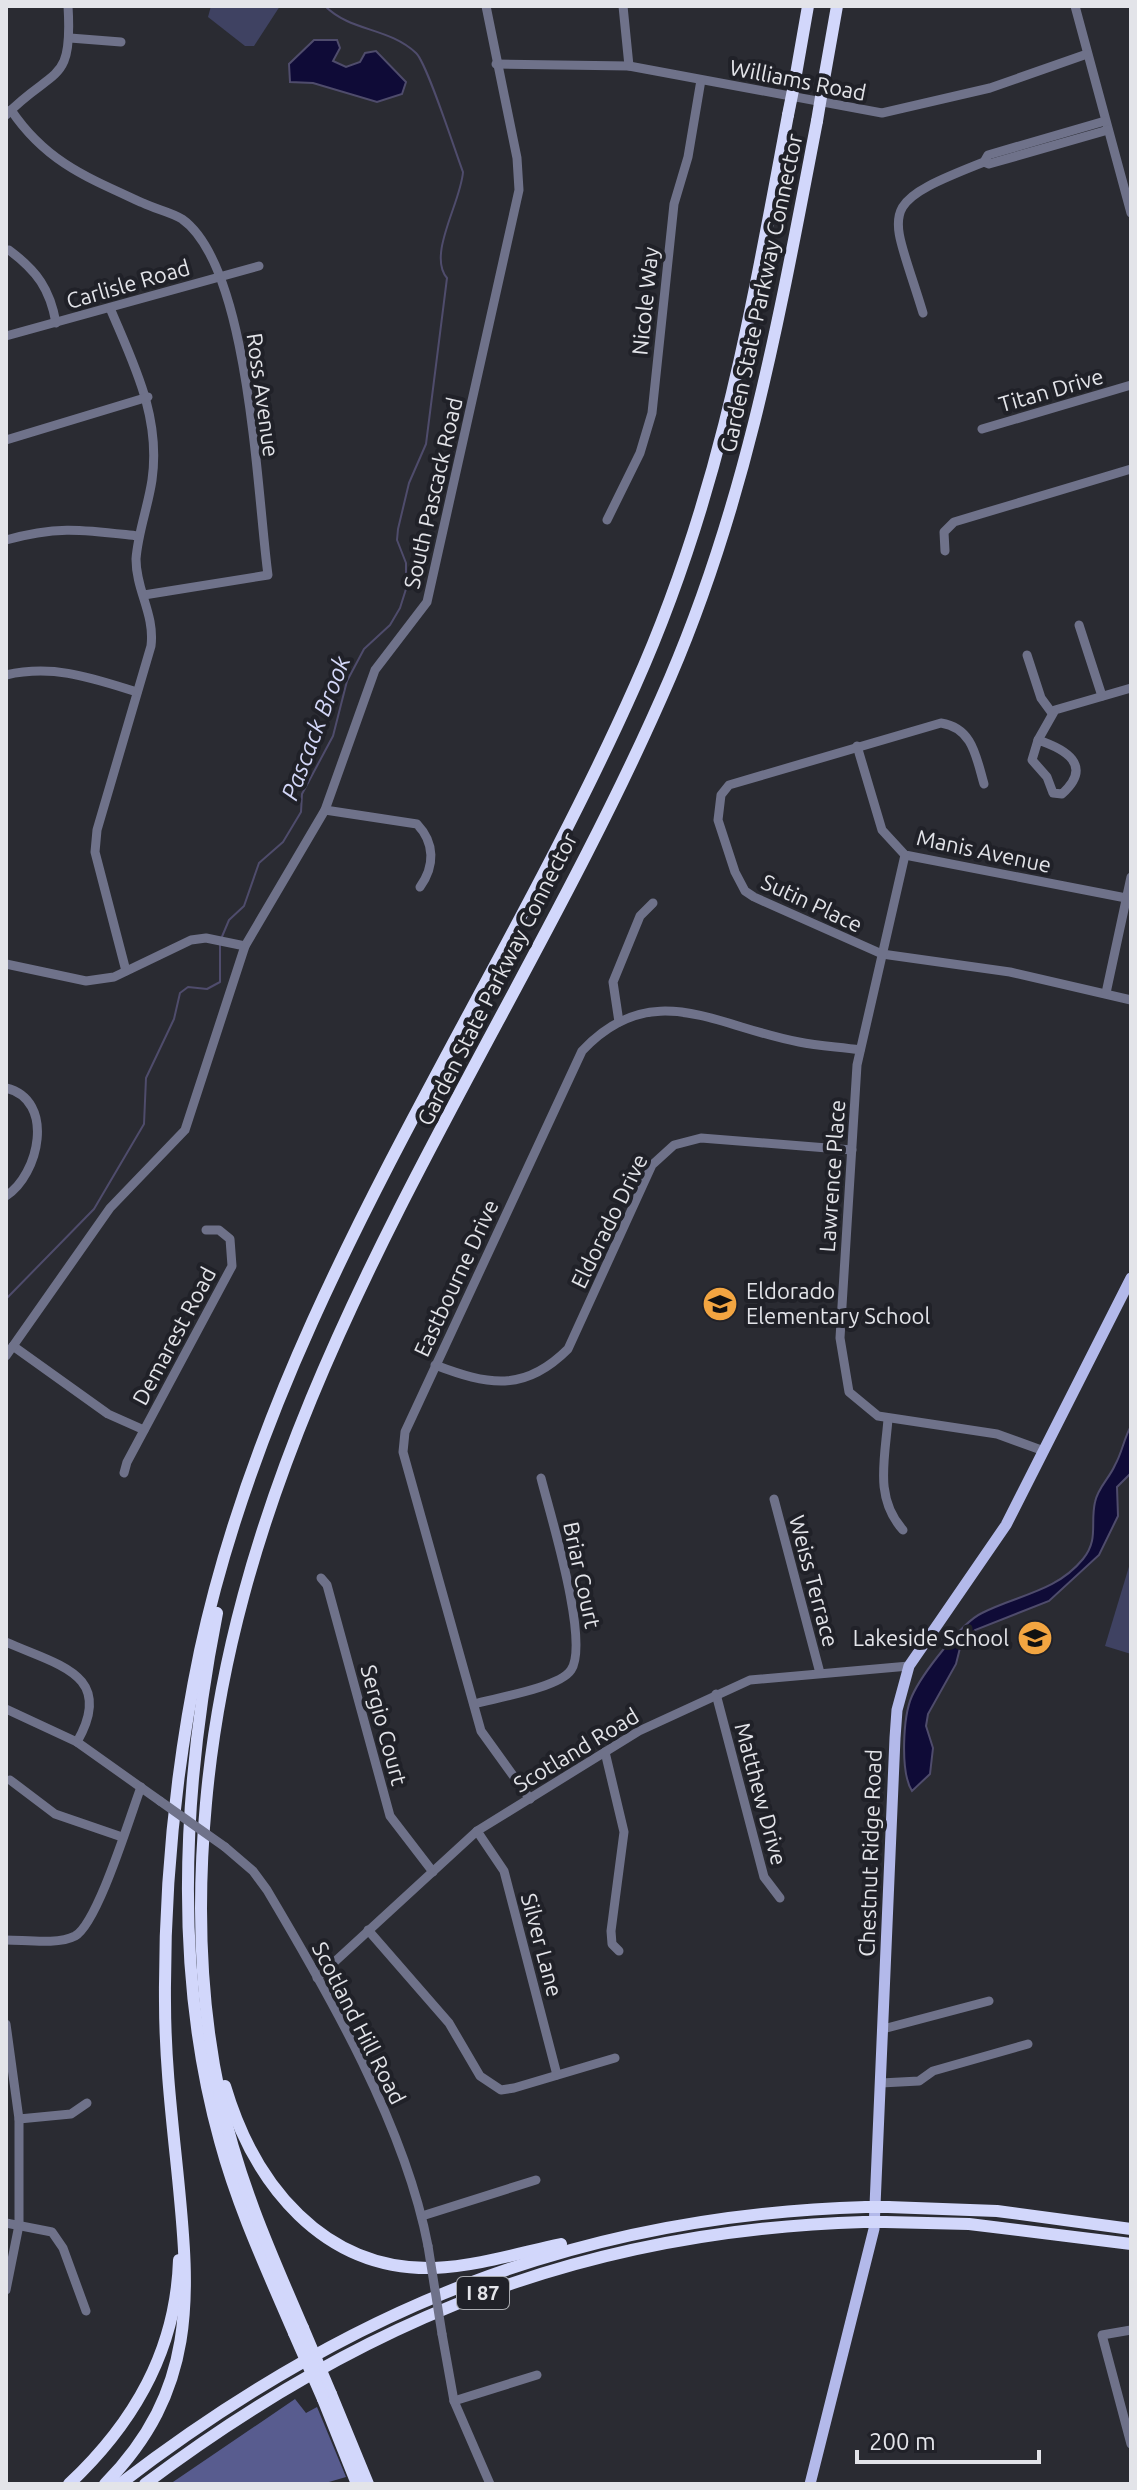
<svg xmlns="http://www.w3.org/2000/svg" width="1137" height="2490" viewBox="0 0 1137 2490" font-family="Ubuntu,sans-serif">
  <rect width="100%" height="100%" fill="#2a2b32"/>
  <g fill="#3f4262">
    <path d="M211,6H280L254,46H245L208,17Z"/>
    <path d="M1131,1560V1654L1105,1646Z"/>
  </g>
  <path fill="#585c8f" d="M295,2399L306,2413L317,2407L346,2477L322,2484H170Z"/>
  <g fill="#0f0b37" stroke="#4f4c6c" stroke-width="2">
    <path d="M314,40H337L340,48L333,61L346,67L360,62L365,53L376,51L406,82L402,94L377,102L313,83L290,82L289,64Z"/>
    <path d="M1131,1426V1473L1117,1487L1118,1516L1099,1555L1049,1601L975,1630L961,1644L956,1664L928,1714L926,1726L933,1748L930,1774L912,1791C900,1772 903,1716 912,1696C922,1674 961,1623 982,1613C1017,1595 1056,1592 1083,1559C1099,1539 1090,1524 1095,1502C1098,1487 1109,1479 1115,1465C1122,1453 1124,1438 1131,1426Z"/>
  </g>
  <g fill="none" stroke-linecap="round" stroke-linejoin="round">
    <g stroke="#4f4c6c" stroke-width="2">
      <path d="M221,939L229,920L244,906L259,863L283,842L301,812L302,794L333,736L347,681L364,649L390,625L400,608L406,589V563L397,540L398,529L409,483L426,444L447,278C427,255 461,202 463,172C455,151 427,63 416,53C388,27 351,32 325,6"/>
      <path d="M6,1299L94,1209L144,1124L146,1078L174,1019L180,993L188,987L207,989L220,982V945"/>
    </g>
    <g stroke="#6f728a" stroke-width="9">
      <path d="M623,6L629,66"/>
      <path d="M1075,6L1131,213"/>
      <path d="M70,38L121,42"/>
      <path d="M496,64L629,66L882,113L990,88L1087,54"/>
      <path d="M11,110C46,162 88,178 143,203C155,209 171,212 182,219C250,267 257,495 268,575L144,595"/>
      <path d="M6,115C54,66 73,86 68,6"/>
      <path d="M984,162L989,164L1108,130"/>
      <path d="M9,250C37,271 50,289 56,323"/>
      <path d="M110,308C134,365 161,417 152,480C148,507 138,532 136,559C136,591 155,614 151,646L97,830L95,852L126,971"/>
      <path d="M923,313C891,207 872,206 984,162L988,155L1105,121"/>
      <path d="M6,336L259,266"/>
      <path d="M982,429L1131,385"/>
      <path d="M6,440L148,397"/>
      <path d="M607,520L640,453L652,413L674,204L688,157L701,80"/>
      <path d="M6,540C58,525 85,530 138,536"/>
      <path d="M945,551L944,532L954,522L1131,469"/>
      <path d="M1079,625L1102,696"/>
      <path d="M1027,655L1041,698L1052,713"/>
      <path d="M6,675C54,664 92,678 137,692"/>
      <path d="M1038,740C1065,749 1094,765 1062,794L1053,793L1047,777L1032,760Z"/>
      <path d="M1038,740L1055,710L1131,688"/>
      <path d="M857,746L882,830L905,855L1126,898"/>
      <path d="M984,784C976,757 973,728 941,723L729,785L721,795L718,820L735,872L745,891L754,897L882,954L1010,972L1131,1000"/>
      <path d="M325,810L417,824C435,843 435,866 420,887"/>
      <path d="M905,855L857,1065L840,1338L849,1392L878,1416L997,1434L1044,1451"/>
      <path d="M6,964L86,981L114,977L191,940L206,938L245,946"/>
      <path d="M1106,993L1131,877"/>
      <path d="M619,1022L613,982L640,916L653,903"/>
      <path d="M6,1088C56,1100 39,1175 6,1196"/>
      <path d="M13,1346L108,1414L144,1430"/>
      <path d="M6,1356L110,1208L185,1130L245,946L325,810L375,670L427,602L519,190L517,158L486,6"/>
      <path d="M435,1365C488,1385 524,1393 568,1349L652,1165L674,1145L701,1138L852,1150"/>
      <path d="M888,1419C885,1459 874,1498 903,1530"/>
      <path d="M124,1473L127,1462L232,1266L230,1239L219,1230H206"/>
      <path d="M774,1499L820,1673"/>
      <path d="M321,1578L327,1585L390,1816L433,1872"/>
      <path d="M6,1642C57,1665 116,1674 77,1742"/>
      <path d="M716,1694L764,1877L780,1898"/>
      <path d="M474,1704C495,1698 559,1688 571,1670C590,1642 550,1514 541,1478"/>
      <path d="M6,1709L77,1742L160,1801"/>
      <path d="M605,1752L624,1832L611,1931L612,1944L619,1951"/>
      <path d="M10,1780L55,1814L122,1837"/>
      <path d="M530,1799L481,1731L403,1452L405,1432L582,1051C652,976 717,1027 799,1042C819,1046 840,1047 860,1050"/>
      <path d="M477,1831L504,1871L557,2075"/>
      <path d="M225,1847L253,1871L267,1890C330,1996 405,2126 428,2246"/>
      <path d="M368,1930L449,2023L480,2076L501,2090L514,2088L615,2058"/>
      <path d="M6,1940C25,1940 58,1945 75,1936C98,1923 130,1816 141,1787"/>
      <path d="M317,1978L477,1831L639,1731L750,1680L909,1666"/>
      <path d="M6,2024L19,2119V2225L6,2290"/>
      <path d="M883,2029L989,2001"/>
      <path d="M881,2083L919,2081L933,2071L1028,2044"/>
      <path d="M19,2119L71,2114L87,2103"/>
      <path d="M422,2216L536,2180"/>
      <path d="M6,2223L52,2232L63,2248L86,2311"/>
      <path d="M1131,2330L1102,2335L1131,2444"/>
      <path d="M442,2334L454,2401L490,2484"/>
      <path d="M454,2401L537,2375"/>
    </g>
    <path stroke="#b3b9ea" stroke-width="11" d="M810,2484L874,2229L895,1738L897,1710L909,1666L1006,1525L1131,1278"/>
    <g stroke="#d2d7fb" stroke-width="12">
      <path d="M795,80L808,6"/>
      <path d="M823,85L837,6"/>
      <path d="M217,1613C183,1785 173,1971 220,2141C238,2208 267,2270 294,2333"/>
      <path d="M225,2086C254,2184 323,2271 434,2268C477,2266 519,2253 561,2244"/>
      <path d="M888,2207L997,2211L1131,2229"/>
      <path d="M885,2222L969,2224L1131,2244"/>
      <path d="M303,2328C270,2252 237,2177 220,2096C199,1999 197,1901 206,1803C243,1386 510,1050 670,678C748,496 780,313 817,121"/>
      <path d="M331,2394L368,2484"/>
      <path d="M323,2399L357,2484"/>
      <path d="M69,2484C134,2423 176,2351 179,2260"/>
      <path d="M105,2484C197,2390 190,2298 178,2178C172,2119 165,2061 165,2002C164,1884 176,1766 200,1651C275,1302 492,1008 635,686C720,496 750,317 788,115"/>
      <path d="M120,2484C348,2309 577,2215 866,2207"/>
      <path d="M145,2484C366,2318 586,2230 864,2222"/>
    </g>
    <g stroke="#6f728a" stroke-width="9">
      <path d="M160,1801L225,1847"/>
      <path d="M428,2246L442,2334"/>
    </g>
    <g stroke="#d2d7fb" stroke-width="12">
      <path d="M788,115L795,80"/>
      <path d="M817,121L823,85"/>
      <path d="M866,2207H888"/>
      <path d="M864,2222H885"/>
      <path d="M303,2328L331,2394"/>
      <path d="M294,2333L323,2399"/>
    </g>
  </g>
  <defs>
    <symbol id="school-disc" viewBox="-11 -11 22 22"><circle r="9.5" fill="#f2a541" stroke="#202128"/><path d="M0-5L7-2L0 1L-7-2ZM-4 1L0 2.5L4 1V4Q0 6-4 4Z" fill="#111"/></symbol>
  </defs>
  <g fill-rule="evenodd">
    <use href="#school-disc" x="700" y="1284" width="40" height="40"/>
    <use href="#school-disc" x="1015" y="1618" width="40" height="40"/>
  </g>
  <g text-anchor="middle" stroke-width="8" stroke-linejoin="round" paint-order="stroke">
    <rect fill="#202128" stroke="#a8aaaf" stroke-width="2" x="457" y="2277" width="52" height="32" rx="6"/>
    <g font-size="20" font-weight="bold" fill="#e3e4e9">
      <text x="483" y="2300">I 87</text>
    </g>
    <g font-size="22" fill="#e3e4e9" stroke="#202128">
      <text transform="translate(798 80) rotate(11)" y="8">Williams Road</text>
      <text transform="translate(128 284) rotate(-16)" y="8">Carlisle Road</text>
      <text transform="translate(761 293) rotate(-78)" y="8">Garden State Parkway Connector</text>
      <text transform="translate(645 301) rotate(-84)" y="8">Nicole Way</text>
      <text transform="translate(1051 390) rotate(-16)" y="8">Titan Drive</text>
      <text transform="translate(263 395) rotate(82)" y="8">Ross Avenue</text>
      <text transform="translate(433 493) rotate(-77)" y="8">South Pascack Road</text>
      <text transform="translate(984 851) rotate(12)" y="8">Manis Avenue</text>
      <text transform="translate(812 903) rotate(25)" y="8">Sutin Place</text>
      <text transform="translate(497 979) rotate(-63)" y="8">Garden State Parkway Connector</text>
      <text transform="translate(832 1176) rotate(-86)" y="8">Lawrence Place</text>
      <text transform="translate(609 1221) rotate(-64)" y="8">Eldorado Drive</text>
      <text transform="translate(456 1278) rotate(-65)" y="8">Eastbourne Drive</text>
      <text transform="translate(174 1336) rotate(-62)" y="8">Demarest Road</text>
      <text transform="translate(582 1575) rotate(78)" y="8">Briar Court</text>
      <text transform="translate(814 1581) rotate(75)" y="8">Weiss Terrace</text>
      <text transform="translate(384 1725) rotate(75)" y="8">Sergio Court</text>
      <text transform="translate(576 1750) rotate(-31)" y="8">Scotland Road</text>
      <text transform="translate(761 1794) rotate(75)" y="8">Matthew Drive</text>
      <text transform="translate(870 1853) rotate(-88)" y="8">Chestnut Ridge Road</text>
      <text transform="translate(542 1945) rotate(75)" y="8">Silver Lane</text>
      <text transform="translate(359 2023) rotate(63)" y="8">Scotland Hill Road</text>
    </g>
    <g font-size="22" fill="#e3e4e9" stroke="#202128" text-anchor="start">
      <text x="746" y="1299">Eldorado<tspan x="746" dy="25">Elementary School</tspan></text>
      <text x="1009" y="1646" text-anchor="end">Lakeside School</text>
    </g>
    <g font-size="24" font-style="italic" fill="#d3d7f8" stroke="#202128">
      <text transform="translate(316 728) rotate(-69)" y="8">Pascack Brook</text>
    </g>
  </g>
  <rect width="1137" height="2490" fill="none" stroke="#e3e4e9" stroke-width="16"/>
  <path d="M857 2450v12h182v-12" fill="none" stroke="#e3e4e9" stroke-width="4"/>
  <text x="869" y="2450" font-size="24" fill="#e3e4e9" stroke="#202128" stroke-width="6" paint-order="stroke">200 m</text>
</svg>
